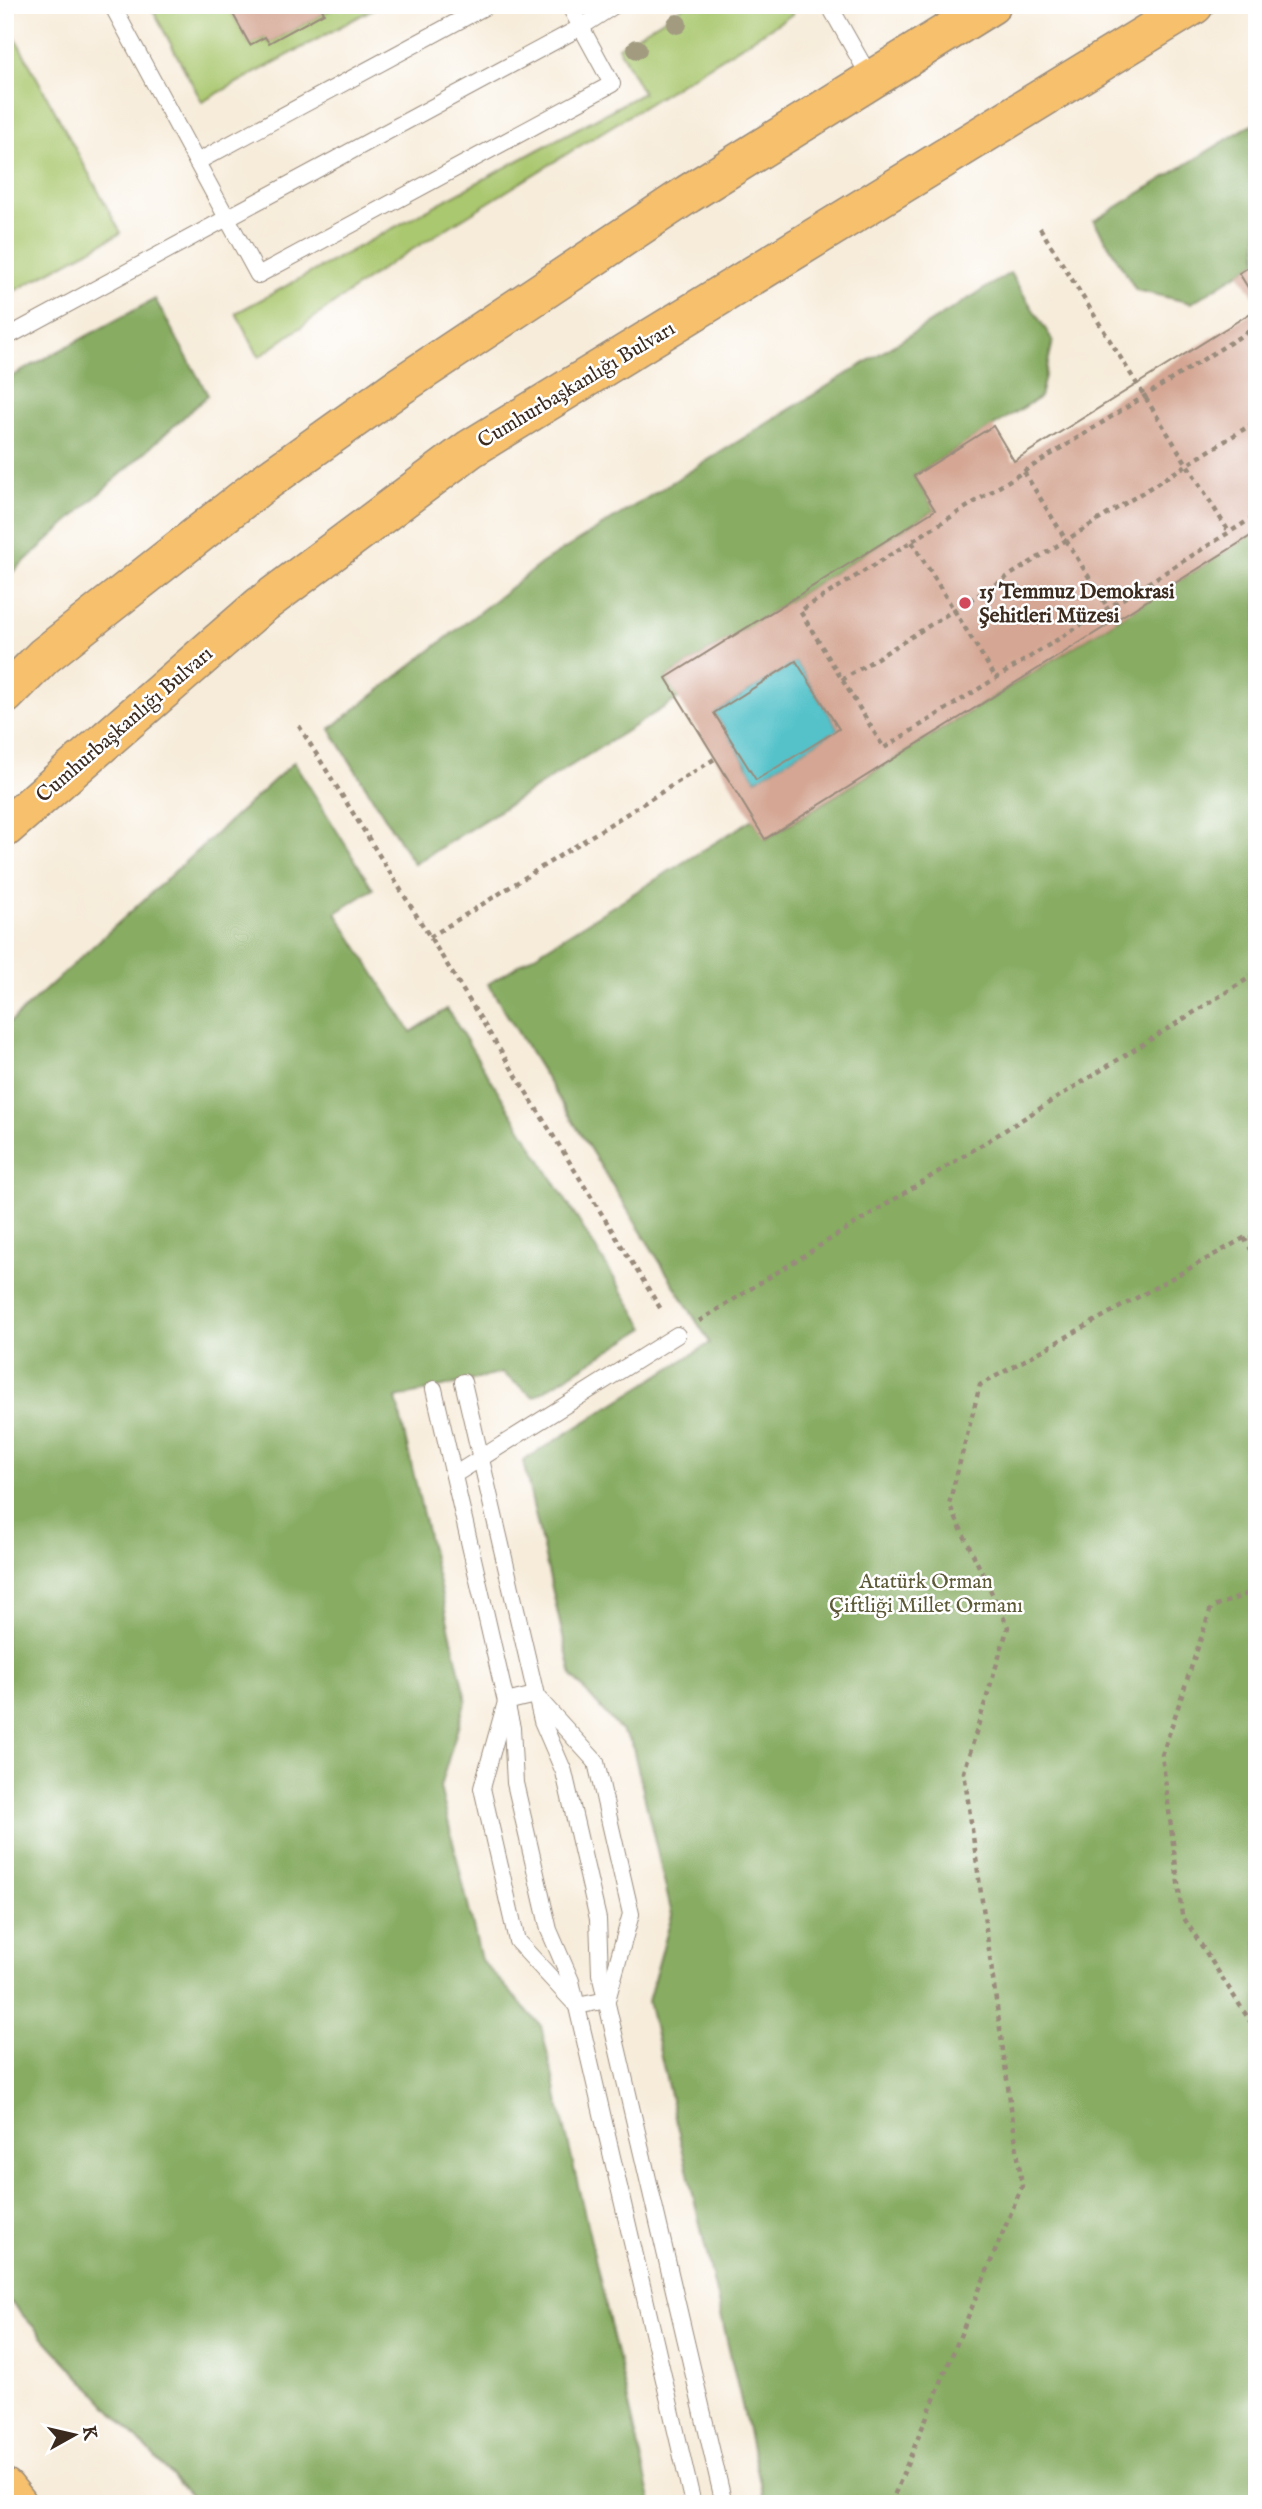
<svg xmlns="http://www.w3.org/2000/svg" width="1262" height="2509" viewBox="0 0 1262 2509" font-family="'IM FELL English',serif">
  <rect width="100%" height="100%" fill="#fff"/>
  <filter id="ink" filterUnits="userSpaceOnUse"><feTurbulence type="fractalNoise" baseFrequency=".0143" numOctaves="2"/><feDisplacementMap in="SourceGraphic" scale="14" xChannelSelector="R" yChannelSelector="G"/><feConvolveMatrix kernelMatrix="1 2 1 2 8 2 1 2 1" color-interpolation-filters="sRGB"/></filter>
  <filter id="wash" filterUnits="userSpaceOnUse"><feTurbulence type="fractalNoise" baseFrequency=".00686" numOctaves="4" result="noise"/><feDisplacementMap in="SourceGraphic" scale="28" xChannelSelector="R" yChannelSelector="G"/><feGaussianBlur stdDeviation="1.57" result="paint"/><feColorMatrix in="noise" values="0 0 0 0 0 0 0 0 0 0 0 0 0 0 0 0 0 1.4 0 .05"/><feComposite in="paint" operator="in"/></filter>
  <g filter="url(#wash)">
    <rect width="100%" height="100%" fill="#f7ecda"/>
    <g fill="#aac86f" stroke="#727946" stroke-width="2">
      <path d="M150,5H228L250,45L265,37L269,43L339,5H380L202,102Z"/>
      <path d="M686,5H788L793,14L389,264L259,357L236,313L643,93L618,47Z"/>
      <path d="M5,19L121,233L5,296Z"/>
    </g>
    <g fill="#87ac62" stroke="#616b40" stroke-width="2">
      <path d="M1257,121V262L1191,303L1136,290L1094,221Z"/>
      <path d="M1010,273L1053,341L1040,397L914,476L935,510L666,678L679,698L414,864L330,729L542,563Z"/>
      <path d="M155,299L208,395L5,579V380Z"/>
      <path d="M1257,532V2504H765L648,2001L672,1915L632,1743L572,1676L523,1461L710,1343L488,984L753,819L766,839Z"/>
      <path d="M294,762L373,889L336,913L411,1032L447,1009L645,1328L534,1397L502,1373L396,1398L466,1700L440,1787L481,1960L541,2026L652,2504H198L5,2296V1027Z"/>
    </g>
    <path fill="#54c2ca" stroke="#487674" stroke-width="2" d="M796,661L839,729L756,780L714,713Z"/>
    <g id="blocks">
      <g fill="#d4a693" fill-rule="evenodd">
        <path d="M228,5H320L324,13L269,43L265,37L250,45Z"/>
        <path d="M1257,262V302L1239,273Z"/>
        <path d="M1257,309V532L765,839L666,678L935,510L914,476L993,426L1014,461ZM796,661L839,729L756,780L714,713Z"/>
      </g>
    </g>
  </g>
  <g filter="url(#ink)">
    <use href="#blocks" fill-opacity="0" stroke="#998b7c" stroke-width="2"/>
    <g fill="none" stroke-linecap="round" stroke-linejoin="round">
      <defs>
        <g id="service">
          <path d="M112,5L227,218L581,27L615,5"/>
          <path d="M829,5L871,79"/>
          <path d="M197,162L488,5"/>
          <path d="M5,338L227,218L258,275L612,84L569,5"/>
          <path d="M463,1382L542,1721L564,1772L598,1919L600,1974L724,2504"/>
          <path d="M434,1389L512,1728L515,1783L549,1930L571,1981L693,2504"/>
          <path d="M454,1475L677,1335"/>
          <path d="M535,1695L596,1762L631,1914L607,2000L577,2006L517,1941L482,1788L506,1702Z"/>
        </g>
        <g id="primary">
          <path d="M5,695L44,656L261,485L397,388L688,194L991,5"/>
          <path d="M5,828L260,606L470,449L1194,5"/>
          <path d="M5,2488L18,2504"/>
        </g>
      </defs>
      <use href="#service" stroke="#998b7c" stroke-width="18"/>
      <use href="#primary" stroke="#998b7c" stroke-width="41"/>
      <g stroke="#998b7c" stroke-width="4.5" stroke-dasharray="5 5" stroke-linecap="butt">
        <path d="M1040,228L1229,532"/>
        <path d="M1257,326L800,611L884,748L1257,515"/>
        <path d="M1024,472L1108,608"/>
        <path d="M912,542L996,678"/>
        <path d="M842,680L1257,421"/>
        <path d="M299,726L662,1311"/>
        <path d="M430,937L716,758"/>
        <path d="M1244,1238L1257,1259"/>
        <path d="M699,1321L1257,973"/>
        <path d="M1257,1590L1211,1608L1162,1755L1182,1915L1257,2032"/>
        <path d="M896,2504L894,2496L1022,2186L964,1772L1008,1627L949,1504L980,1385L1244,1238L1257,1237"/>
      </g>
      <use href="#service" stroke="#fff" stroke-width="16"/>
      <use href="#primary" stroke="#f7c06c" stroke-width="38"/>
    </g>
    <g fill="#a29b80">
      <circle cx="677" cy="24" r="10"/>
      <circle cx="637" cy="49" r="10"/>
    </g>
  </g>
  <circle fill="#d1495b" stroke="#fff" stroke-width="2.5" cx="965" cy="603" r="7"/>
  <g text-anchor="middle" stroke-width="5" stroke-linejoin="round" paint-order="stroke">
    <g font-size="21" fill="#3b2a1e" stroke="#fff">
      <text transform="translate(576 384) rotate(-31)" y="7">Cumhurbaşkanlığı Bulvarı</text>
      <text transform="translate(124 724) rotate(-41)" y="7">Cumhurbaşkanlığı Bulvarı</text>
    </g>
    <g font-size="21" font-weight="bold" fill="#3b2a1e" stroke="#fff" text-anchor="start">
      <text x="979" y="598">15 Temmuz Demokrasi<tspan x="979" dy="24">Şehitleri Müzesi</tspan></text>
    </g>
    <g font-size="21" fill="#5c5936" stroke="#fff">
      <text x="926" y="1588">Atatürk Orman<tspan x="926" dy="24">Çiftliği Millet Ormanı</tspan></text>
    </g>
  </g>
  <rect width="1262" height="2509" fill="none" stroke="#fff" stroke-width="28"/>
  <g transform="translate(74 2435) rotate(82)" stroke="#ffffff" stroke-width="5" paint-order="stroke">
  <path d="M0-5L12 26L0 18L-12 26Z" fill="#3b2a1e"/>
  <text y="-10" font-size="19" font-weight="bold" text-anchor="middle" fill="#3b2a1e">K</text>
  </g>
</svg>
